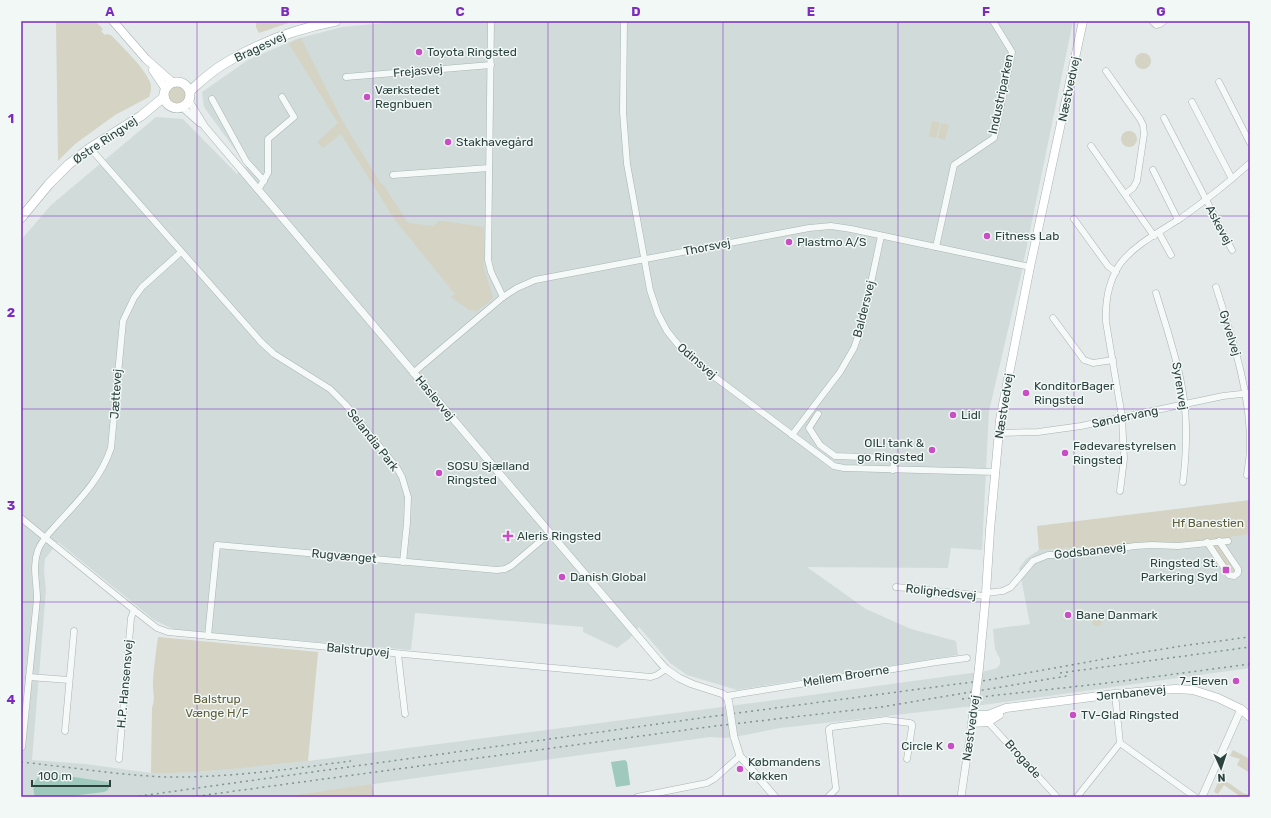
<svg xmlns="http://www.w3.org/2000/svg" width="1271" height="818" viewBox="0 0 1271 818" font-family="Rubik,sans-serif">
  <rect width="100%" height="100%" fill="#e3eae9"/>
  <path fill="#d1dcda" d="M406,21H1073L1021,275L989,411L982,550L951,548L948,568L807,567L866,609L911,629L956,641L958,655L737,690L687,675L670,663L639,627L629,639L617,648L583,632V627L415,613L411,650L175,630L154,620L58,542L45,559L44,571L46,590L32,760L86,764L151,773H167L209,771L308,761L745,704L986,671L997,668L1000,664V659L995,649L993,629L1030,624L1019,568L1027,558L1039,550L1204,541L1247,534H1250V668L983,705L780,728L740,736L726,738L710,737L281,797H21V240L51,205L156,117L183,119L237,174L247,166L204,107L202,92L248,60L296,39L342,27Z"/>
  <g fill="#d4d3c4">
    <path d="M56,21H95L103,29L101,31L105,35L108,34L112,36C124,49 143,66 150,82C152,87 151,92 149,97L115,115L75,144L58,161Z"/>
    <path d="M256,21H294L259,33L256,27Z"/>
    <path d="M301,38L343,122L379,181L384,186L408,223L434,226L438,221H442L484,227V268L493,297L490,301L477,311L469,310L451,297L455,294L395,220L341,134L323,148L317,142L338,123L289,44Z"/>
    <circle cx="1143" cy="61" r="8"/>
    <circle cx="177" cy="95" r="10"/>
    <path d="M932,121L940,123L936,138L929,137Z"/>
    <path d="M941,123L949,125L945,140L938,138Z"/>
    <circle cx="1129" cy="139" r="8"/>
    <path d="M1250,500V534L1204,541L1039,550L1037,526Z"/>
    <path d="M1213,545H1219L1236,572L1231,574L1213,547Z"/>
    <path d="M1100,618L1102,622L1100,626H1097L1093,625L1092,619Z"/>
    <path d="M158,637L318,652L308,761C256,766 203,774 151,773L152,708C156,696 152,691 153,680C154,666 156,651 158,637Z"/>
    <path d="M1233,750L1250,759V773L1237,765L1240,759L1230,756Z"/>
    <path d="M1223,770L1225,772L1223,779L1243,793L1250,795V797H1241L1224,785L1218,794L1214,792Z"/>
    <path d="M372,784L374,797H281Z"/>
  </g>
  <g fill="#9fc9bc">
    <path d="M625,760L627,762L630,784V785L616,787L611,762Z"/>
    <path d="M46,773L108,782L110,785L108,790L104,792L63,797H35C31,786 35,776 46,773Z"/>
  </g>
  <g fill="none" stroke-linecap="round" stroke-linejoin="round">
    <defs>
      <g id="minor">
        <path d="M491,21L488,260L491,272L503,297"/>
        <path d="M624,21L623,112L627,164L650,290L658,314L667,331L680,347L696,363L834,466L844,468L996,472"/>
        <path d="M1152,21L1156,25L1160,24L1164,21"/>
        <path d="M1106,71L1140,119L1143,125L1144,134L1137,181L1133,188L1125,194"/>
        <path d="M346,77L491,65"/>
        <path d="M1219,82L1250,143"/>
        <path d="M212,99L246,161L264,181"/>
        <path d="M1192,102L1232,179"/>
        <path d="M1164,118L1232,250"/>
        <path d="M1091,146L1154,236"/>
        <path d="M90,148L261,342L274,354L330,389L345,404L397,468L402,477L408,497L407,523L403,562"/>
        <path d="M1153,170L1178,220"/>
        <path d="M393,175L489,168"/>
        <path d="M258,190L268,173V139L294,117L282,97"/>
        <path d="M1074,219L1108,266L1116,272"/>
        <path d="M1159,233L1171,255"/>
        <path d="M936,247L954,165L994,138L1012,52L993,21"/>
        <path d="M1216,287C1232,338 1251,393 1250,447C1250,457 1248,466 1247,475"/>
        <path d="M1156,293C1165,323 1175,352 1181,382C1188,414 1187,449 1183,482"/>
        <path d="M1053,318L1084,360L1093,363L1113,360"/>
        <path d="M413,373L503,297L517,288L535,280L809,228L831,226L851,229L1030,267"/>
        <path d="M818,414L809,428L820,445L835,456L890,458L894,462L893,470"/>
        <path d="M999,433L1038,432L1081,426L1223,396L1250,393"/>
        <path d="M792,435L840,372L854,348L862,325L881,236"/>
        <path d="M1120,491L1124,459L1122,417L1106,322C1105,301 1108,282 1120,264C1134,245 1161,231 1181,218C1205,201 1228,183 1250,163"/>
        <path d="M21,518L134,610L157,628L168,632L651,677L657,675L666,669"/>
        <path d="M1207,542L1229,575L1234,576L1238,573V569L1219,541"/>
        <path d="M896,587L985,596"/>
        <path d="M986,593L1003,591L1011,587L1033,561L1048,555H1073L1135,546L1152,545L1178,546L1228,541"/>
        <path d="M208,636L217,545L497,570L505,569L511,566L550,533"/>
        <path d="M398,654L405,714"/>
        <path d="M29,677L69,680"/>
        <path d="M726,696L937,662L967,658"/>
        <path d="M988,722L1057,797"/>
        <path d="M65,731L74,631"/>
        <path d="M1120,743L1195,797"/>
        <path d="M21,748L22,747L37,599C37,582 32,566 38,550C42,539 52,530 60,521C81,498 101,478 111,448L123,321L134,298L142,287L181,252"/>
        <path d="M119,759L131,618L134,610"/>
        <path d="M637,797L707,783L714,779L740,756"/>
        <path d="M828,797L836,789L829,732V729L832,727L886,720L910,723L912,724V727L907,759"/>
        <path d="M1077,797L1120,743L1115,694"/>
      </g>
      <g id="tertiary">
        <path d="M189,101L205,127L658,660L666,669L679,678L692,684L723,694L728,699L729,704"/>
        <path d="M182,107L200,123"/>
        <path d="M734,737L740,756L775,797"/>
        <path d="M961,797L972,723"/>
        <path d="M1202,797L1241,709"/>
      </g>
      <g id="secondary">
        <path d="M113,21L146,59L172,82"/>
        <path d="M153,70L165,88"/>
        <path d="M979,668L986,593L990,530L1000,420L1030,267L1083,21"/>
        <path d="M974,711L972,723L988,722L999,715"/>
        <path d="M973,715H988L1006,708L1115,694L1159,690L1176,689L1193,690L1218,698L1241,709L1250,717"/>
      </g>
      <g id="primary">
        <circle cx="177" cy="95" r="13"/>
        <path d="M190,91C197,85 204,78 211,73C218,67 227,62 234,58C266,40 300,28 336,21"/>
        <path d="M21,218L49,184L69,164L90,148L141,116L164,97"/>
      </g>
    </defs>
    <use href="#minor" stroke="#a8b4b2" stroke-width="7"/>
    <use href="#tertiary" stroke="#a8b4b2" stroke-width="8"/>
    <use href="#secondary" stroke="#a8b4b2" stroke-width="9"/>
    <use href="#primary" stroke="#a2b6b1" stroke-width="10"/>
    <use href="#minor" stroke="#f5f9f8" stroke-width="6"/>
    <use href="#tertiary" stroke="#f5f9f8" stroke-width="7"/>
    <use href="#secondary" stroke="#fff" stroke-width="8"/>
    <use href="#primary" stroke="#fff" stroke-width="9"/>
    <g stroke="#7d938f" stroke-width="1.5" stroke-dasharray="2 4" stroke-linecap="butt">
      <path d="M1060,673L1250,647"/>
      <path d="M962,699L1108,683L1250,664"/>
      <path d="M21,762C69,767 118,775 166,777C228,778 290,769 351,761"/>
      <path d="M133,797L715,716L988,680L1132,654L1188,645L1250,637"/>
      <path d="M191,797L715,726L881,707L1067,676"/>
    </g>
    <defs>
      <path id="tertiary-bridge" d="M729,704L734,737"/>
      <path id="secondary-bridge" d="M974,707L979,668"/>
    </defs>
    <use href="#tertiary-bridge" stroke="#a8b4b2" stroke-width="8" stroke-linecap="butt"/>
    <use href="#secondary-bridge" stroke="#a8b4b2" stroke-width="9" stroke-linecap="butt"/>
    <use href="#tertiary-bridge" stroke="#f5f9f8" stroke-width="7"/>
    <use href="#secondary-bridge" stroke="#fff" stroke-width="8"/>
  </g>
  <path fill="none" stroke="#7b2cbf" stroke-width="1" stroke-opacity="0.55" d="M197,21V797M373,21V797M548,21V797M723,21V797M898,21V797M1074,21V797M21,216H1250M21,409H1250M21,602H1250"/>
  <g fill="#c94ec5" stroke="#f2f8f6" stroke-width="1.5">
    <circle cx="419" cy="52" r="4"/>
    <circle cx="367" cy="97" r="4"/>
    <circle cx="448" cy="142" r="4"/>
    <circle cx="987" cy="236" r="4"/>
    <circle cx="789" cy="242" r="4"/>
    <circle cx="1026" cy="393" r="4"/>
    <circle cx="953" cy="415" r="4"/>
    <circle cx="932" cy="450" r="4"/>
    <circle cx="1065" cy="453" r="4"/>
    <circle cx="439" cy="473" r="4"/>
    <path d="M506 530h4v4h4v4h-4v4h-4v-4h-4v-4h4z"/>
    <rect x="1222" y="566" width="8" height="8" rx="2"/>
    <circle cx="562" cy="577" r="4"/>
    <circle cx="1068" cy="615" r="4"/>
    <circle cx="1236" cy="681" r="4"/>
    <circle cx="1073" cy="715" r="4"/>
    <circle cx="951" cy="746" r="4"/>
    <circle cx="740" cy="769" r="4"/>
  </g>
  <g text-anchor="middle" stroke-width="3" stroke-linejoin="round" paint-order="stroke">
    <g font-size="12" fill="#2b423e" stroke="#f2f8f6">
      <text transform="translate(260 47) rotate(-25)" y="4">Bragesvej</text>
      <text transform="translate(418 71) rotate(-5)" y="4">Frejasvej</text>
      <text transform="translate(1069 89) rotate(-78)" y="4">Næstvedvej</text>
      <text transform="translate(1001 94) rotate(-78)" y="4">Industriparken</text>
      <text transform="translate(105 140) rotate(-34)" y="4">Østre Ringvej</text>
      <text transform="translate(1219 225) rotate(62)" y="4">Askevej</text>
      <text transform="translate(707 247) rotate(-11)" y="4">Thorsvej</text>
      <text transform="translate(864 309) rotate(-76)" y="4">Baldersvej</text>
      <text transform="translate(1230 333) rotate(73)" y="4">Gyvelvej</text>
      <text transform="translate(697 361) rotate(41)" y="4">Odinsvej</text>
      <text transform="translate(1180 386) rotate(81)" y="4">Syrenvej</text>
      <text transform="translate(116 394) rotate(-86)" y="4">Jættevej</text>
      <text transform="translate(435 398) rotate(50)" y="4">Haslevvej</text>
      <text transform="translate(1004 406) rotate(-81)" y="4">Næstvedvej</text>
      <text transform="translate(1125 417) rotate(-12)" y="4">Søndervang</text>
      <text transform="translate(373 440) rotate(52)" y="4">Selandia Park</text>
      <text transform="translate(1090 551) rotate(-6)" y="4">Godsbanevej</text>
      <text transform="translate(344 556) rotate(5)" y="4">Rugvænget</text>
      <text transform="translate(941 592) rotate(6)" y="4">Rolighedsvej</text>
      <text transform="translate(358 650) rotate(5)" y="4">Balstrupvej</text>
      <text transform="translate(846 676) rotate(-9)" y="4">Mellem Broerne</text>
      <text transform="translate(125 684) rotate(-85)" y="4">H.P. Hansensvej</text>
      <text transform="translate(1131 693) rotate(-6)" y="4">Jernbanevej</text>
      <text transform="translate(971 728) rotate(-82)" y="4">Næstvedvej</text>
      <text transform="translate(1023 759) rotate(48)" y="4">Brogade</text>
    </g>
    <g font-size="12" fill="#2b423e" stroke="#f2f8f6" text-anchor="start">
      <text x="427" y="56">Toyota Ringsted</text>
      <text x="375" y="94">Værkstedet<tspan x="375" dy="14">Regnbuen</tspan></text>
      <text x="456" y="146">Stakhavegård</text>
      <text x="995" y="240">Fitness Lab</text>
      <text x="797" y="246">Plastmo A/S</text>
      <text x="1034" y="390">KonditorBager<tspan x="1034" dy="14">Ringsted</tspan></text>
      <text x="961" y="419">Lidl</text>
      <text x="924" y="447" text-anchor="end">OIL! tank &amp;<tspan x="924" dy="14">go Ringsted</tspan></text>
      <text x="1073" y="450">Fødevarestyrelsen<tspan x="1073" dy="14">Ringsted</tspan></text>
      <text x="447" y="470">SOSU Sjælland<tspan x="447" dy="14">Ringsted</tspan></text>
      <text x="517" y="540">Aleris Ringsted</text>
      <text x="1218" y="567" text-anchor="end">Ringsted St.<tspan x="1218" dy="14">Parkering Syd</tspan></text>
      <text x="570" y="581">Danish Global</text>
      <text x="1076" y="619">Bane Danmark</text>
      <text x="1228" y="685" text-anchor="end">7-Eleven</text>
      <text x="1081" y="719">TV-Glad Ringsted</text>
      <text x="943" y="750" text-anchor="end">Circle K</text>
      <text x="748" y="766">Købmandens<tspan x="748" dy="14">Køkken</tspan></text>
    </g>
    <g font-size="12" fill="#5d5d39" stroke="#f2f8f6">
      <text x="1208" y="527">Hf Banestien</text>
      <text x="217" y="703">Balstrup<tspan x="217" dy="14">Vænge H/F</tspan></text>
    </g>
  </g>
  <rect width="1271" height="818" fill="none" stroke="#f2f8f6" stroke-width="44"/>
  <g transform="translate(1221 768) rotate(177)" stroke="#f2f8f6" stroke-width="3" paint-order="stroke">
  <path d="M0-3L7 15L0 10L-7 15Z" fill="#2b423e"/>
  <text y="-6" font-size="11" font-weight="bold" text-anchor="middle" fill="#2b423e">N</text>
  </g>
  <path d="M32 780v6h78v-6" fill="none" stroke="#2b423e" stroke-width="2"/>
  <text x="38" y="780" font-size="12" fill="#2b423e" stroke="#f2f8f6" stroke-width="3" paint-order="stroke">100 m</text>
  <rect x="22" y="22" width="1227" height="774" fill="none" stroke="#7b2cbf" stroke-width="1.5"/>
  <g font-size="13" text-anchor="middle" font-weight="bold" fill="#7b2cbf">
    <text x="110" y="16">A</text>
    <text x="285" y="16">B</text>
    <text x="460" y="16">C</text>
    <text x="636" y="16">D</text>
    <text x="811" y="16">E</text>
    <text x="986" y="16">F</text>
    <text x="1161" y="16">G</text>
    <text x="11" y="123">1</text>
    <text x="11" y="317">2</text>
    <text x="11" y="510">3</text>
    <text x="11" y="704">4</text>
  </g>
</svg>
